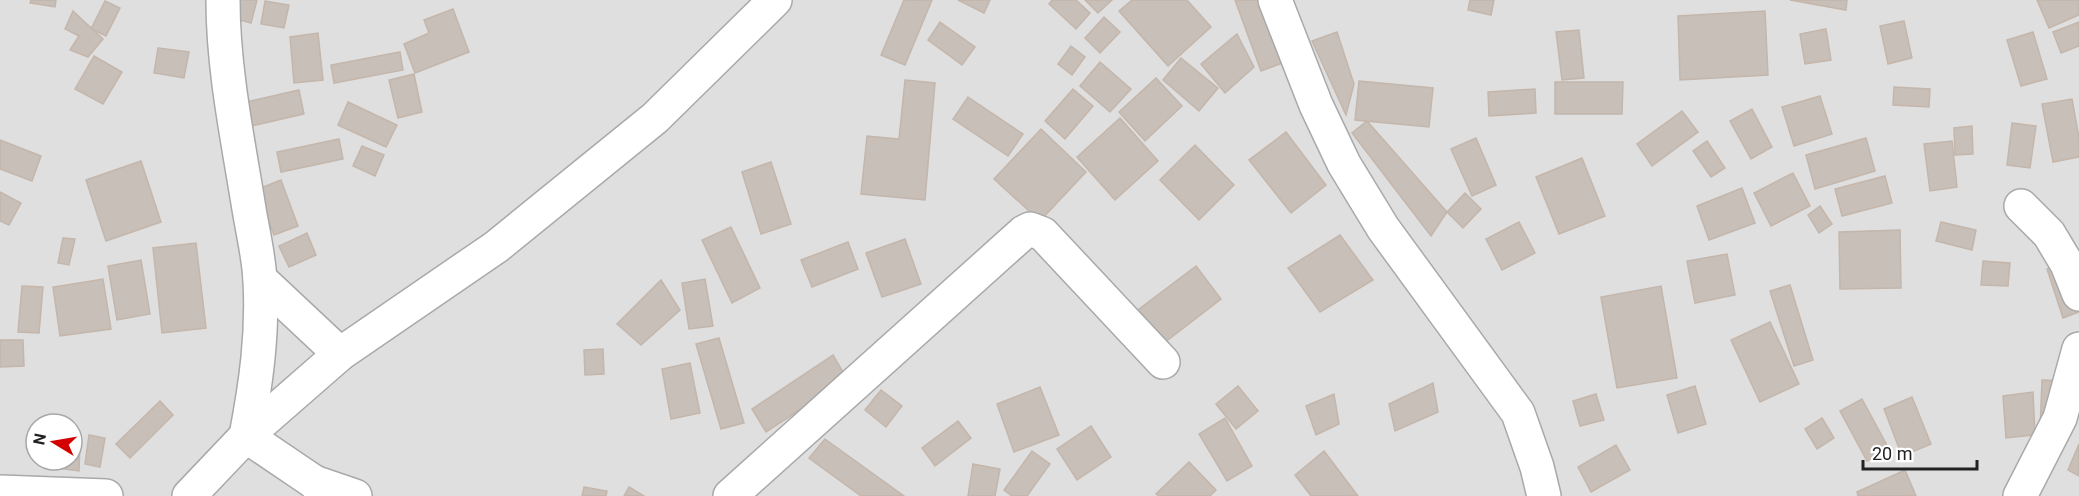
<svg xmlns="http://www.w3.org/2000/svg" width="2079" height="496" viewBox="0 0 2079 496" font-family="Roboto,sans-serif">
  <rect width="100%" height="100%" fill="#f2efe9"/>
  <path fill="#e0dfdf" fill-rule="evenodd" d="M0,0H2079V496H0ZM36,424H72V460H36Z"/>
  <g fill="#c7bfb8" stroke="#c4b6ab" stroke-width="1.5">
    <path d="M31,0H56L55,7L30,3Z"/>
    <path d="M231,0H257L251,23L226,16Z"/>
    <path d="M904,0H932L905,65L881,55Z"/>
    <path d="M958,0H990L984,13Z"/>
    <path d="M1052,0H1076L1090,13L1076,29L1049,4Z"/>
    <path d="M1085,0H1112L1098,13Z"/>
    <path d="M1132,0H1187L1211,27L1168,66L1119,11Z"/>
    <path d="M1235,0H1263L1285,62L1261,71Z"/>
    <path d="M1470,0H1494L1491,15L1468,10Z"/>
    <path d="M1790,0H1847L1846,10Z"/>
    <path d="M2037,0H2079V15L2049,28Z"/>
    <path d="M105,1L120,8L106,36L91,29Z"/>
    <path d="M265,1L289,5L284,28L261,24Z"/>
    <path d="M453,9L469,52L415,73L404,44L429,33L424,20Z"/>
    <path d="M73,11L103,39L88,57L70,50L79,36L65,29Z"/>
    <path d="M1765,11L1768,75L1680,80L1678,16Z"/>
    <path d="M1104,17L1120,32L1100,53L1085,38Z"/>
    <path d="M1904,21L1912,58L1888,64L1880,26Z"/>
    <path d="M940,22L975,47L962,65L928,40Z"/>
    <path d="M2079,22V46L2061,53L2053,32Z"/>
    <path d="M1826,29L1831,60L1805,64L1800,34Z"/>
    <path d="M1579,30L1584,78L1562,80L1556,32Z"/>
    <path d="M1337,32L1354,84L1346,115L1312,41Z"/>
    <path d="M2033,32L2047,79L2021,86L2007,40Z"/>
    <path d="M318,33L323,80L294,83L290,37Z"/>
    <path d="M1237,34L1254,67L1225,93L1201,64Z"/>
    <path d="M1071,46L1085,57L1072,75L1058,64Z"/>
    <path d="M158,48L189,52L184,78L154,73Z"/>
    <path d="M400,52L403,70L334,83L331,65Z"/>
    <path d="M94,56L122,72L103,104L75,89Z"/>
    <path d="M1181,58L1218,88L1199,111L1163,80Z"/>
    <path d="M1100,62L1131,89L1110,112L1080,86Z"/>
    <path d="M414,74L422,112L398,118L389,80Z"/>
    <path d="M1156,78L1182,106L1145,141L1119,112Z"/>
    <path d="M905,80L935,83L925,200L861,194L867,136L899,139Z"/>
    <path d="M1359,81L1433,88L1429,127L1355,120Z"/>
    <path d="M1555,82H1623L1622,114H1555Z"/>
    <path d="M1894,87L1930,89L1929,107L1893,105Z"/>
    <path d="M1073,89L1093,106L1065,139L1045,121Z"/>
    <path d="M1535,89L1536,113L1489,116L1488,92Z"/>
    <path d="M299,90L304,114L243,128L238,104Z"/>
    <path d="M1820,96L1832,134L1794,146L1782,107Z"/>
    <path d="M968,97L1023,134L1008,156L953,119Z"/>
    <path d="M2072,99L2079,138V157L2053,162L2042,104Z"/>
    <path d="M348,102L397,125L386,147L338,125Z"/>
    <path d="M1752,109L1772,147L1751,159L1730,121Z"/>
    <path d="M1682,111L1698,132L1652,166L1637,144Z"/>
    <path d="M1120,118L1158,161L1115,200L1077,157Z"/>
    <path d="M1367,121L1447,212L1431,236L1352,133Z"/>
    <path d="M2012,123L2036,126L2030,168L2007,165Z"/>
    <path d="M1972,126L1973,154L1955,155L1954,128Z"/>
    <path d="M1041,129L1086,172L1040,221L994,179Z"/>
    <path d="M1286,132L1326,185L1291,213L1249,160Z"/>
    <path d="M1476,138L1496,185L1472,196L1451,149Z"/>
    <path d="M1866,138L1875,171L1815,189L1806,155Z"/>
    <path d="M339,139L343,159L281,172L277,152Z"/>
    <path d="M0,140L41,156L32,181L0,169Z"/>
    <path d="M1707,141L1725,168L1711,177L1693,151Z"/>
    <path d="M1952,141L1957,187L1930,191L1924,144Z"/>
    <path d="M1195,145L1234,185L1199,220L1160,180Z"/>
    <path d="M362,146L384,155L375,176L353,166Z"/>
    <path d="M1582,158L1605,216L1559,234L1536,177Z"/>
    <path d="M141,161L161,222L106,241L86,180Z"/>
    <path d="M771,162L791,224L761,234L742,172Z"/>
    <path d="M1793,173L1810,206L1771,226L1754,193Z"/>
    <path d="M1885,176L1892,203L1842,216L1835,189Z"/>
    <path d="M281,180L298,226L274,235L256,190Z"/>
    <path d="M1742,188L1755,223L1709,240L1697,206Z"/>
    <path d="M0,192L21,203L9,225L0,221Z"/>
    <path d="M1465,193L1481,209L1463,228L1447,212Z"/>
    <path d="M1820,206L1832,224L1819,233L1808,215Z"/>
    <path d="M1519,222L1535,253L1502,270L1486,239Z"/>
    <path d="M1941,222L1976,230L1972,250L1936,241Z"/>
    <path d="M731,227L760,288L732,303L702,240Z"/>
    <path d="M1900,230L1901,288L1840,289L1839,232Z"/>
    <path d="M307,233L316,255L289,267L279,246Z"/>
    <path d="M1340,235L1373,280L1320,312L1288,268Z"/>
    <path d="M63,238L75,239L69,265L58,263Z"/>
    <path d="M905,239L921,284L882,297L866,253Z"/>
    <path d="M848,242L858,269L812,287L801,260Z"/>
    <path d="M196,243L206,328L162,333L153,248Z"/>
    <path d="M1727,254L1735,295L1695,303L1687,261Z"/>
    <path d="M2079,259V312L2063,318L2047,269Z"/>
    <path d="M141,260L150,314L117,320L108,266Z"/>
    <path d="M1983,261L2010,263L2008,286L1981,285Z"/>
    <path d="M1196,266L1221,299L1164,343L1138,310Z"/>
    <path d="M103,279L111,329L60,336L53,287Z"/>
    <path d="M705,279L713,326L689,329L682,283Z"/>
    <path d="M661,280L680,310L641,345L617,324Z"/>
    <path d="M1790,285L1813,360L1794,366L1770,291Z"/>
    <path d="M22,286L43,287L39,333L18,332Z"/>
    <path d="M1661,286L1677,378L1617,388L1601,297Z"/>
    <path d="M1770,322L1799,384L1760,402L1731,340Z"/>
    <path d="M719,338L744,423L721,429L696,344Z"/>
    <path d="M0,340H23L24,366L0,367Z"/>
    <path d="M603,349L604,374L585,375L584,350Z"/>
    <path d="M833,355L847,379L766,432L752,409Z"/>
    <path d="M690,363L700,413L671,419L662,369Z"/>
    <path d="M2042,380L2069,381L2040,432Z"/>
    <path d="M1433,383L1438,412L1395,431L1389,404Z"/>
    <path d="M1238,386L1258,411L1236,429L1216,404Z"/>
    <path d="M1695,386L1706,424L1678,433L1667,395Z"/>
    <path d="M1040,387L1059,435L1014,452L997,404Z"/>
    <path d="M881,390L902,406L886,427L865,410Z"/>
    <path d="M2033,392L2035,435L2006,438L2003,396Z"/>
    <path d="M1334,394L1339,424L1316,435L1306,406Z"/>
    <path d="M1596,394L1604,420L1580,426L1573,401Z"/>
    <path d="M1912,397L1931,444L1902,456L1884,409Z"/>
    <path d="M1862,399L1889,449L1867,461L1840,411Z"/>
    <path d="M160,401L173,415L130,458L116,444Z"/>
    <path d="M1225,418L1252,466L1227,481L1199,434Z"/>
    <path d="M1822,418L1834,438L1817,449L1805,429Z"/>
    <path d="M958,421L971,438L935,466L922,448Z"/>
    <path d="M1091,426L1111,457L1077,480L1057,449Z"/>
    <path d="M89,435L105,438L100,467L85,464Z"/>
    <path d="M825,439L904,496H861L809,458Z"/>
    <path d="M72,443H80L79,471L50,467V460H72Z"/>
    <path d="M2079,444V476L2068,470Z"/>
    <path d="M1616,445L1630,470L1591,492L1578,467Z"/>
    <path d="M1032,451L1050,464L1027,496H1012L1004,490Z"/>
    <path d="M1324,451L1358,496H1311L1295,475Z"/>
    <path d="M1189,462L1216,490L1210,496H1159L1156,494Z"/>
    <path d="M973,464L1000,469L995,496H968Z"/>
    <path d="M1905,470L1916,496H1858L1857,492Z"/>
    <path d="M584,487L607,491L606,496H582Z"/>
    <path d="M629,487L644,496H624Z"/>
  </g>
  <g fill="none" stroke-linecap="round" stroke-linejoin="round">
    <defs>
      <g id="minor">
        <path d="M223,0C223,70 238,140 249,209C253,233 259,257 260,281C263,334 256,384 246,436"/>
        <path d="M1275,0L1316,105L1344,164L1383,228L1518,413L1537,467L1544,496"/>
        <path d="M2021,206L2049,234L2067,264L2079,294"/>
        <path d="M260,279L340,354"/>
        <path d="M246,436L314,482L326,496"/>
        <path d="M314,482L355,496"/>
        <path d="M0,492L106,496"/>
        <path d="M189,496L246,436L340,354L496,247L655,118L775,0"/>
        <path d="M730,496L1024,232L1030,229L1043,234L1163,362"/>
        <path d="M2020,496L2060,418L2079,349"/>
      </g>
    </defs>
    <use href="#minor" stroke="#a9a9a9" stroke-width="36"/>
    <use href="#minor" stroke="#fff" stroke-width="33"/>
  </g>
  <g transform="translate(54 442) rotate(281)"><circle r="28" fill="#ffffff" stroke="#a7a7a7" stroke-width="1.5"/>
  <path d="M0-4.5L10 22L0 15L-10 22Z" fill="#d40000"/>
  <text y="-9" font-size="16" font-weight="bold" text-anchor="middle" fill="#222222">N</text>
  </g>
  <path d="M1863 460v9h114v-9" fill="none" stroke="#222222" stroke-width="3"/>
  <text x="1872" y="460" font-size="18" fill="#222222" stroke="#ffffff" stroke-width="4.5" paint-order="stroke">20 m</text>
</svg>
